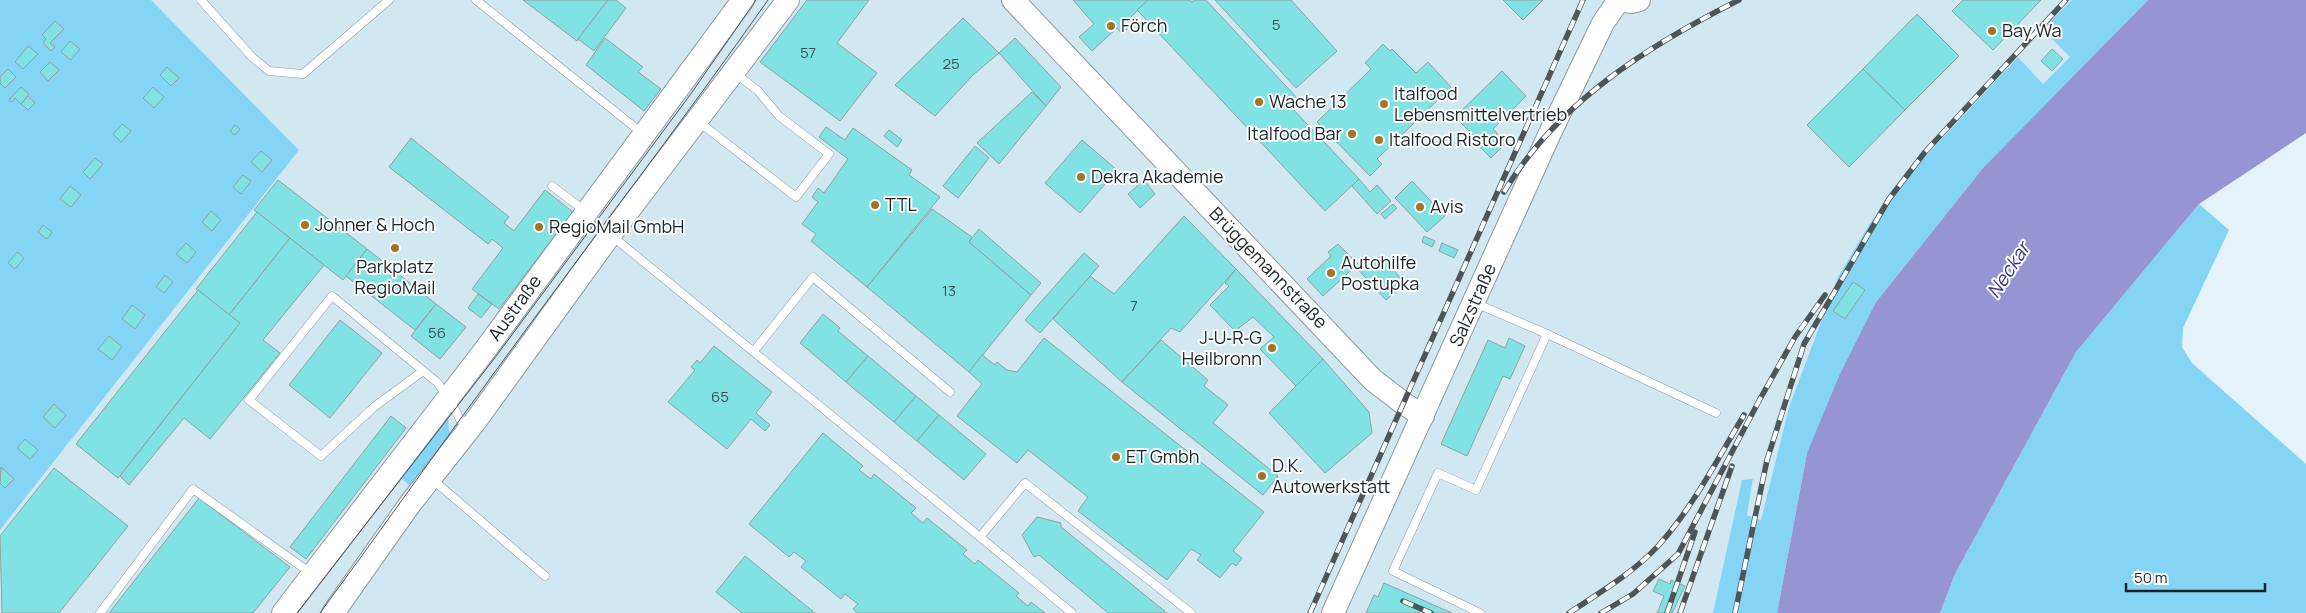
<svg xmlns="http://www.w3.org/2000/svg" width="2306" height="613" viewBox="0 0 2306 613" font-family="Manrope,sans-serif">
  <rect width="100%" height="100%" fill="#e4f3f9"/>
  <path fill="#d1e8f3" d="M151,0H2072L2042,29L2070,57L2043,84L2018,57L1905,178L1870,223L1838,277L1789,407L1761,520L1747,515L1753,480L1714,613H0V530L299,150Z"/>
  <g fill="#84d4f5">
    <path d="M0,0H151L299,150L0,530Z"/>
    <path d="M2072,0H2148L1983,168L1876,302L1807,453L1777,613H1713L1742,480L1753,479L1747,515L1761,520L1789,407L1838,277L1870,223L1905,178L2018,57L2043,84L2070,57L2042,29Z"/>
    <path d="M2199,204L2229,230L2183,328L2182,347L2192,363L2306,464V613H1940L1955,574L2076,352Z"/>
    <path d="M448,415L449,432L454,436L414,493L408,487L409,485L397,475Z"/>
  </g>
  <path fill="#9694d3" d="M2148,0H2306V133L2199,204L2076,352L1955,574L1940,613H1777L1807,453L1840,374L1876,302L1983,168Z"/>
  <g fill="#81e2e3" stroke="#90a0a0">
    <path d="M523,0H608L577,41Z"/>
    <path d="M608,0H616L626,8L594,51L578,39Z"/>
    <path d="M807,0H869L837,43L877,73L840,121L760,62Z"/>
    <path d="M1073,0H1148L1130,18L1134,22L1122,34L1117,28L1092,51L1079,37L1094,24Z"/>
    <path d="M1148,0H1190L1192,2L1194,0H1206L1298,99L1290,106L1359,179L1325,211L1137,10Z"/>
    <path d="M1215,0H1291L1337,51L1296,88Z"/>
    <path d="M1503,0H1543L1523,20Z"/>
    <path d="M1963,0H2041L1993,50L1952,11Z"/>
    <path d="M1917,14L1959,56L1905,110L1863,69Z"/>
    <path d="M963,18L999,53L973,75L935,116L895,85Z"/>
    <path d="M55,21L64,29L50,43L55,47L51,51L43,43L46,39L42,35Z"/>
    <path d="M605,38L643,67L638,72L661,89L644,111L586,65Z"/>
    <path d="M1015,38L1061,87L1046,106L999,53Z"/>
    <path d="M70,41L80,49L71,60L61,52Z"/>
    <path d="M1383,44L1390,51L1392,49L1416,73L1428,62L1451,87L1377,159L1382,164L1370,176L1317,122L1371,69L1365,63Z"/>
    <path d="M28,46L38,54L23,69L15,62Z"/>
    <path d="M2052,49L2063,59L2052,71L2041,61Z"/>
    <path d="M50,62L59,70L48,81L40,72Z"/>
    <path d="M167,67L179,78L171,86L160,75Z"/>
    <path d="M8,69L16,77L5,88L0,83V77Z"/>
    <path d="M1863,69L1905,110L1849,167L1807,125Z"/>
    <path d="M1502,71L1526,96L1493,129L1506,143L1491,158L1478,145L1480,142L1455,117Z"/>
    <path d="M21,87L29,94L21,104L15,98L12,102L9,100Z"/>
    <path d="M153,87L164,97L154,108L143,98Z"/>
    <path d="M1032,92L1046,106L999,164L977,143Z"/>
    <path d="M28,96L35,103L28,110L21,104Z"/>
    <path d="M122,124L131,131L121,142L113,134Z"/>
    <path d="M235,125L240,129L235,135L230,131Z"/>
    <path d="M826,127L845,140L853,128L912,170L909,175L940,197L867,287L811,241L816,234L802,224L818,202L812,197L818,188L824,193L848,159L819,137Z"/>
    <path d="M889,130L902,140L897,147L884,136Z"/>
    <path d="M411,138L509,217L504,223L514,231L545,190L573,212L499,309L472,289L503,248L492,239L488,244L389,167Z"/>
    <path d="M1082,140L1117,170L1080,213L1045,183Z"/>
    <path d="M975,146L989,158L958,198L943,186Z"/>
    <path d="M261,151L272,160L262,172L251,162Z"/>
    <path d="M95,158L103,164L90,179L83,172Z"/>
    <path d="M243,175L251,181L241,194L233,187Z"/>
    <path d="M1359,179L1370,192L1377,185L1391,201L1377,214L1352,186Z"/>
    <path d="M278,180L367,249L343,280L254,210Z"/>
    <path d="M1144,180L1155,194L1140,208L1128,194Z"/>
    <path d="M1412,181L1445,216L1427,232L1395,198Z"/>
    <path d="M70,186L81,195L71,207L60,199Z"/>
    <path d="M1393,204L1397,208L1385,219L1381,214Z"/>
    <path d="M932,209L972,237L969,242L1031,295L969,372L867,287Z"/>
    <path d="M211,211L221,220L212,231L202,222Z"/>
    <path d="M257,212L290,238L229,315L196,289Z"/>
    <path d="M1184,216L1236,269L1180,332L1171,328L1122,382L1053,319L1090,276L1114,294Z"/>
    <path d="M43,225L52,232L47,239L38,232Z"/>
    <path d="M979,229L1041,283L1031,295L969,242Z"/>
    <path d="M1424,236L1435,241L1432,247L1422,242Z"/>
    <path d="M290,238L324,265L263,340L280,353L210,439L184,418L129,485L120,476L240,323L229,315Z"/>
    <path d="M186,243L196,252L187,263L176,254Z"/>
    <path d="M1442,243L1458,250L1454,258L1439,251Z"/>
    <path d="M1338,244L1358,264L1323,296L1307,279L1331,256L1328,252Z"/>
    <path d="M367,249L436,304L415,330L346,276Z"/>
    <path d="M17,252L24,258L15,269L8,263Z"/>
    <path d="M1084,253L1099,266L1040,333L1025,320Z"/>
    <path d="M1366,255L1373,262L1382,255L1405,284L1386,300L1355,266Z"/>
    <path d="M1236,269L1323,359L1296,386L1260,349L1274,337L1253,317L1235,331L1210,305L1229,286L1225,283Z"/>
    <path d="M165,275L173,282L164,293L156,287Z"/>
    <path d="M1853,282L1865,290L1845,319L1833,311Z"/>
    <path d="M198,290L240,323L118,478L76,444Z"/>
    <path d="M478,294L492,304L481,318L468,308Z"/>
    <path d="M436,304L466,327L440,359L411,336Z"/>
    <path d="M132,305L145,315L135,329L122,319Z"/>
    <path d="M823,314L840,328L838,331L868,356L846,382L800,343Z"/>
    <path d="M340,320L382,353L330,418L289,385Z"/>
    <path d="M109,336L122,347L112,360L98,349Z"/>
    <path d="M1044,338L1264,512L1233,551L1242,558L1236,566L1232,563L1220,578L1197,560L1201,555L1191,549L1167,580L1078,511L1088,497L1028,450L1017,463L957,416L982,384L969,372L982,355L995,365L997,362L1007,370L1017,372Z"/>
    <path d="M1509,338L1525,346L1510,379L1503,376L1467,456L1441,444L1488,340L1505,348Z"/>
    <path d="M1161,340L1208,380L1204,386L1228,405L1213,423L1278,476L1263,495L1122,382Z"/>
    <path d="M714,346L772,392L756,413L770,425L765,431L751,419L727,449L668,402L695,370L691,367L697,360L700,363Z"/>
    <path d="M868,356L916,396L894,422L846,382Z"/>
    <path d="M1323,359L1369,412L1372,433L1325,473L1269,413Z"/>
    <path d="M916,396L939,415L917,441L894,422Z"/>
    <path d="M54,404L66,415L55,428L43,417Z"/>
    <path d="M939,415L986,454L964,480L917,441Z"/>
    <path d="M391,416L406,428L306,559L290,547Z"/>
    <path d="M823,433L863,466L859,470L871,479L874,474L916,508L911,513L923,523L927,518L967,550L963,554L975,564L978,560L1019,593L1016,596L1028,606L1031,602L1045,613H857L853,609L858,604L845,594L841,599L801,567L806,561L794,552L789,557L749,524Z"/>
    <path d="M25,439L38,450L30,459L17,448Z"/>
    <path d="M1,467L14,479L5,488L0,483Z"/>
    <path d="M54,468L128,526L59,613H2L0,536Z"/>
    <path d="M199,498L290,567L253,613H109Z"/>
    <path d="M1037,517L1061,523V527L1167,613H1108L1039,555L1034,557L1022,535Z"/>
    <path d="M745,556L815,613H742L716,592Z"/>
    <path d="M1659,579L1670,584L1671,580L1685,586L1672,613H1657L1664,596L1653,591Z"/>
    <path d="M1384,583L1452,613H1366L1374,595L1378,597Z"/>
  </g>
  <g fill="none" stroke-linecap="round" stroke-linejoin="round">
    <defs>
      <g id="lane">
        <path d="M201,0L252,57L269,71L303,74L389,0"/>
        <path d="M476,0L642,133"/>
        <path d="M699,122L796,197L829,154L779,116L758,91L735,73"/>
        <path d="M552,186L585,211"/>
        <path d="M612,236L980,537L1025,483L1191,613"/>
        <path d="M1475,303L1547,334L1476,490L1438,473L1393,571L1480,613"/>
        <path d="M1547,334L1716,413"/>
        <path d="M754,351L813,277L950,392"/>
        <path d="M423,371L374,407L321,456L249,400L332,296L438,383C445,396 455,406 460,420L470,422"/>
        <path d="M432,479L545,576"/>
        <path d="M980,537L1072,613"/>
        <path d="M100,613L193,489L312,574"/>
      </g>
      <g id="secondary">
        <path d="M1013,0L1373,380L1403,403L1423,416"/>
        <path d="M1621,0L1631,2L1639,0"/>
        <path d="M283,613L485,350L743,0"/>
        <path d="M333,613L410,504L474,423L610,235L788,0"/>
        <path d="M1333,613L1550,133L1603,23L1619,0"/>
      </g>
    </defs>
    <use href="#lane" stroke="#8c9aa0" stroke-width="9"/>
    <use href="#secondary" stroke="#8c9aa0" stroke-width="24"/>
    <use href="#lane" stroke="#fff" stroke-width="8"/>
    <use href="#secondary" stroke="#fff" stroke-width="22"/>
    <g stroke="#4d5558" stroke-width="1">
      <path d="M297,613L497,355L690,95L756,0"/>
      <path d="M320,613C380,532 437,450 497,369C587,246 680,125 768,0"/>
    </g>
    <defs>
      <g id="rail">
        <path d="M1504,192C1557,103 1649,45 1739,0"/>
        <path d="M1403,601L1431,613"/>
        <path d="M1310,613L1583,0"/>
        <path d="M1569,613C1599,593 1633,573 1658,546C1692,509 1718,458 1744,415"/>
        <path d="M1601,613L1633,594L1678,554L1760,399L1795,337L1825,295"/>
        <path d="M1667,613L1695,532"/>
        <path d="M1680,613L1732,466"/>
        <path d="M1735,613L1767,460L1804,344L1889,199L1925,152L2066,0"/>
      </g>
    </defs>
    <use href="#rail" stroke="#4d5558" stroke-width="5.5"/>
    <use href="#rail" stroke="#fbfeff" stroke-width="4" stroke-dasharray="11" stroke-linecap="butt"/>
  </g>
  <g fill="#a07525" stroke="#fbfeff" stroke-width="2">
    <circle cx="1111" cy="26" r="5"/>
    <circle cx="1992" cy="31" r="5"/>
    <circle cx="1259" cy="102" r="5"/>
    <circle cx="1384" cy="104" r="5"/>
    <circle cx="1352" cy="134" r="5"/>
    <circle cx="1379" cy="140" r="5"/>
    <circle cx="1081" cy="177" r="5"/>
    <circle cx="875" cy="205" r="5"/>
    <circle cx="1420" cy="207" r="5"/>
    <circle cx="305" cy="225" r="5"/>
    <circle cx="539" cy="227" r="5"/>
    <circle cx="395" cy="248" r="5"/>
    <circle cx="1331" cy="273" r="5"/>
    <circle cx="1272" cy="348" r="5"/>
    <circle cx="1116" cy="457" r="5"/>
    <circle cx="1262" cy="476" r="5"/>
  </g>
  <g text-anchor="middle" stroke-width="4" stroke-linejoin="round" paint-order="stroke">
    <g font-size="15" fill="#365354">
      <text x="1276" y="30">5</text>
      <text x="808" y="58">57</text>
      <text x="951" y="69">25</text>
      <text x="949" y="296">13</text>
      <text x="1134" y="311">7</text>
      <text x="437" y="338">56</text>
      <text x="720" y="402">65</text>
    </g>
    <g font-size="18" fill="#1d2325" stroke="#fbfeff" text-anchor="start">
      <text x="1121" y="32">Förch</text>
      <text x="2002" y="37">Bay Wa</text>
      <text x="1394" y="100">Italfood<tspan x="1394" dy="21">Lebensmittelvertrieb</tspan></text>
      <text x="1269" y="108">Wache 13</text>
      <text x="1342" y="140" text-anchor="end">Italfood Bar</text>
      <text x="1389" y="146">Italfood Ristoro</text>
      <text x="1091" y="183">Dekra Akademie</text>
      <text x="885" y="211">TTL</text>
      <text x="1430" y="213">Avis</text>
      <text x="315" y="231">Johner &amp; Hoch</text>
      <text x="549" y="233">RegioMail GmbH</text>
      <text x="1341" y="269">Autohilfe<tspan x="1341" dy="21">Postupka</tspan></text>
      <text x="395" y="273" text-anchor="middle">Parkplatz<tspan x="395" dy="21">RegioMail</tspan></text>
      <text x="1262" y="344" text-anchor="end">J⁃U⁃R⁃G<tspan x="1262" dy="21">Heilbronn</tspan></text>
      <text x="1126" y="463">ET Gmbh</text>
      <text x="1272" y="472">D.K.<tspan x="1272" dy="21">Autowerkstatt</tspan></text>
    </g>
    <g font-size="18" fill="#1d2325" stroke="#fbfeff">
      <text transform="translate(1268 268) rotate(46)" y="6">Brüggemannstraße</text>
      <text transform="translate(1473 305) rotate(-66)" y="6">Salzstraße</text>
      <text transform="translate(515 308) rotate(-54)" y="6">Austraße</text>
    </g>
    <g font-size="19" font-style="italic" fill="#403681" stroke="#fbfeff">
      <text transform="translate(2008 270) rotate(-57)" y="7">Neckar</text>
    </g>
  </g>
  <path d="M2126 583v8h139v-8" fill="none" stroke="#1d2325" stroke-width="2.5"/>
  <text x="2134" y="583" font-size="15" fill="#1d2325" stroke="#fbfeff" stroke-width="4" paint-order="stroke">50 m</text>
</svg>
